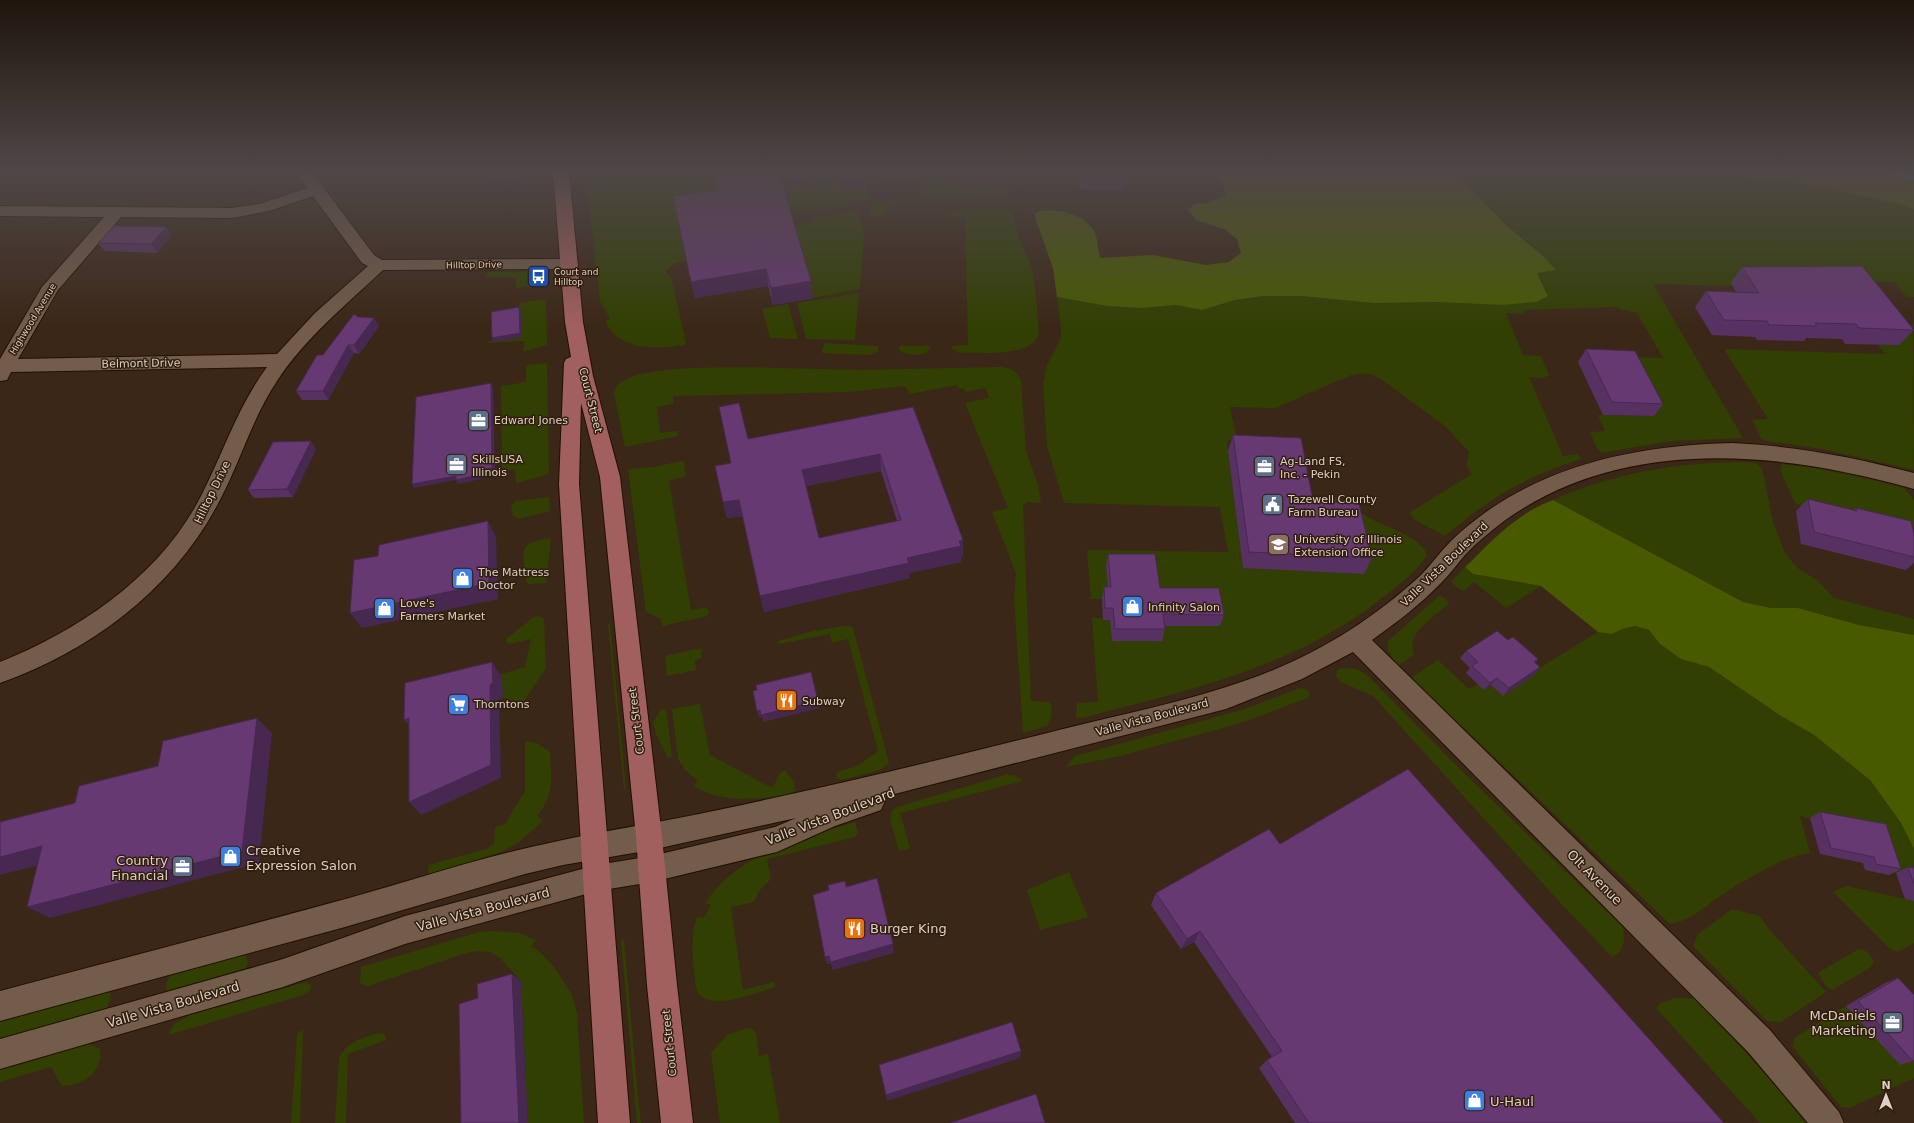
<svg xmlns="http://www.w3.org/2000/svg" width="1914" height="1123" viewBox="0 0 1914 1123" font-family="'DejaVu Sans',sans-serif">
  <rect width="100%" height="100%" fill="#3b2717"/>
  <g fill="#313f02">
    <path d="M583,171H712L716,184L724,186L687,261L675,263L666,271V273L671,276L686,344C659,351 617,350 605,321L610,319L600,301L588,195L585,192Z"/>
    <path d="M862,171H869L867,200L788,212L765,191L836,179L839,187L842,188L865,185Z"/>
    <path d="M874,171H931L932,174L929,179L997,191L1001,185H1007L1009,194L922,196L921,180L885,181L884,184H873Z"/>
    <path d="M1453,171H1736L1752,178L1812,185L1902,205L1914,209V297H1907L1894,282L1853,281L1731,284L1733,286L1653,284L1743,438L1671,441L1602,453L1597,449L1590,432L1605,431L1598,415L1654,416L1631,357L1663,358L1637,313L1621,310L1618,307L1523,310L1524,314L1506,313L1523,355L1541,356L1549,375L1543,378L1529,377L1563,456L1578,454L1581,459C1523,477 1491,498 1445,536L1415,520L1410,514L1412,511L1472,474C1464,465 1467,464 1469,452L1445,426L1382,380C1371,373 1364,372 1351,375L1275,408L1230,407L1236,436L1227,442L1243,568L1315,509L1338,497L1359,516L1363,514L1369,518C1384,526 1423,538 1427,555C1417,572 1396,587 1381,599C1291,669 1189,690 1082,718L1076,717L1077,703L1098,702L1092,617L1110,620L1109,599H1091L1087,550L1228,552L1220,507L1064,503L1047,446L1043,386L1047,365L1061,338V328L1057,297L1141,308L1176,305L1202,310L1235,300L1263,296H1302L1373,303L1438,302L1501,305L1537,302L1548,296L1537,272L1555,270L1528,242L1506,225Z"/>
    <path d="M911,198V200C899,201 888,204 885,216H870L871,202Z"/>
    <path d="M1005,209L1012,214C1015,234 1026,250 1032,269C1037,290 1037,312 1039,334C1031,358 980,352 960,353L952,349V346L968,345L965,216H951L950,213L955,210Z"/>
    <path d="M857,211L864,232L860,289L813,298L792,226L811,223L809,219Z"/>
    <path d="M537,271L536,274L544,276V284L516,288V278L485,277L488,272Z"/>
    <path d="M859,293L855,340L806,339L797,303Z"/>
    <path d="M546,299L547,345L523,352L524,341L488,343L494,339L522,337L521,309H519V303Z"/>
    <path d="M788,304L798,339L770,338L762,309Z"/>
    <path d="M1883,324L1913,325L1914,470L1822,449L1767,441L1761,438L1752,420L1768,419L1724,349L1885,354L1878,345H1899Z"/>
    <path d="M824,343L878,346V351L870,355L822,353Z"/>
    <path d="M899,346H930V348C925,357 907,356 900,351Z"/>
    <path d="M547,363L549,474L516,483L515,469L502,471L501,386L526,382V365Z"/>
    <path d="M744,367L860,370L997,367C1008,367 1016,369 1021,380L1026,451L1038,485L1041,503L1028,502L1023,505L1031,701L1049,702C1054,708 1051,720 1047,726L1023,733L1014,597L1016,573L992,512L1008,508L965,403L989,398L985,388L966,392L963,388L959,389L957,385L910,394L905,386L848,392L673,396V404L657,407L660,433L676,431H678V436L625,447L614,393C617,364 722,368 744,367Z"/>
    <path d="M680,461L684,463L686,476L669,481L691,610L706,607L709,612L707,616L662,626L661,619L646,612L628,469L654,467Z"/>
    <path d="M1740,462L1755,463L1762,468L1773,522L1784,551L1792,562L1800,570L1816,579L1834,598L1914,619V635L1859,625L1798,608H1771L1743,602L1553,500C1613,473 1675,463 1740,462Z"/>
    <path d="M1782,464L1815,468L1860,477L1904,488L1914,500V532L1813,511L1795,503L1780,470Z"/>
    <path d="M549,497L550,511L519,519L513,516L511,506L515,501Z"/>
    <path d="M551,538L546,583L528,584L526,580C524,549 516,544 551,538Z"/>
    <path d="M1465,567L1473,574L1541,586L1506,608L1474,582L1464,591L1459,589L1451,582Z"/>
    <path d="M1439,596L1446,599L1449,604C1434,617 1405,633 1414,655L1399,665C1392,658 1386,651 1388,641Z"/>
    <path d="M539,616L544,619L546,668L524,701L519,702L503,698L501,674L525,667L531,639L509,644L506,642V639L534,617Z"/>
    <path d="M610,624L626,788L624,789L608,625Z"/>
    <path d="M842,626H851L853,628L889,763L880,770L841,780L836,778L837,772L858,766L878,751L848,639L832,643L830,634L779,644L778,641L809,632Z"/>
    <path d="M1635,626L1649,630L1660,644L1681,659L1709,667L1781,716L1814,735L1870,780L1901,823L1914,849V876L1888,872L1875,831L1800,816L1810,853C1782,856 1740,883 1716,899C1701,910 1688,921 1670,924L1411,678L1438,660L1469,689L1478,684L1484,690L1491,685L1536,670L1598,632L1612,634L1622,629Z"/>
    <path d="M701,648L702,658L695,660L696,670L667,676L665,656Z"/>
    <path d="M1342,668L1356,669L1367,675L1459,768L1623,927C1625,939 1625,952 1612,957L1556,898L1373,696L1341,682L1336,676L1337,670Z"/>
    <path d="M1300,688L1306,689L1309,692L1310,697L1241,723L1120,756L1066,767L1075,756L1242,710Z"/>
    <path d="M700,704L710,755L770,787H773L780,773L785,770L794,782L795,791C788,795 778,796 770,797C743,800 719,801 694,786L698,781L685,770L678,759L672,709Z"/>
    <path d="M666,709L672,756L668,758L656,734L653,723L660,710Z"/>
    <path d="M525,741L537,743L550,752C551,778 555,794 537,816L543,821L519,842L501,852L428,875L429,865L486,849L494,844L495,827L505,824L525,791Z"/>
    <path d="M1005,775H1014L1023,781L900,813L910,848L899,851L890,819L892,810L897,807Z"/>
    <path d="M851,823H855L858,832L855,837L767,859L771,879L759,891L754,902L731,907L743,990L774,982L775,987C757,992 709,1013 698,992C695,987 695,977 694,971C692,951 691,935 697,917L704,918L711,905L705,903C737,854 798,840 851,823Z"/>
    <path d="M1069,872L1088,917L1040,930L1027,890Z"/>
    <path d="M1847,886L1914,901V943L1898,952L1889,948L1833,892Z"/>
    <path d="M1732,909L1760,916L1768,928L1826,992L1781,1022L1767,1021L1693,946L1698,934Z"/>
    <path d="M494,931L519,933L536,940L531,946L539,951L554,967L571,993L574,1003L577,1014L584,1123H528L521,981L499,957L489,952L478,951L466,953L367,986L360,983L361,967L479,932Z"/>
    <path d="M624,939L638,1098L641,1123H637L621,940Z"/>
    <path d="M1862,949C1869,952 1871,956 1874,962L1871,967L1832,990L1825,985L1818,973L1857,950Z"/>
    <path d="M243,954L246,956L248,963L244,971L171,992L166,989C166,984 167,978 171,975C183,964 226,958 243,954Z"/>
    <path d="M306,982L311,985C311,992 306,994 300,996L168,1035L174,1024L190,1015Z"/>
    <path d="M108,990L111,995L109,1003L105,1010L0,1043V1020Z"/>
    <path d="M1676,998L1694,999L1700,1003L1770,1079L1805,1123H1760L1656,1008L1661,1003Z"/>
    <path d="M1846,1006L1914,1057V1078L1850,1108L1841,1107L1793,1047L1795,1037Z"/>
    <path d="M747,1028L753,1029L756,1033L759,1056L768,1054L780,1123H720L711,1053L727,1035Z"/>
    <path d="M303,1030L300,1123H291L297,1035L299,1032Z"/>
    <path d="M379,1033L385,1034L386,1040L348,1054L346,1123H335L339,1058C348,1041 362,1038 379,1033Z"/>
    <path d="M85,1042L100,1049C104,1071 83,1086 62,1086L51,1067L0,1082V1068Z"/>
  </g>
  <g fill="#475a00">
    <path d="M1214,171H1453L1506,225L1542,255L1556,270L1537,273L1548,296L1537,302L1501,305L1438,302L1373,303L1302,296H1263L1235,300L1202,310L1176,305L1141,308L1108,306L1057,297L1053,268L1034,214C1041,209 1049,210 1058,211C1075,213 1094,222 1097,240C1098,247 1098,252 1101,258L1152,255L1206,265L1229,262L1241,253L1237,239L1224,229L1196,220L1188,210L1195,204L1208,203L1226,195L1221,179Z"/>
    <path d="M1736,171H1914V209L1902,205L1812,185L1752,178Z"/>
    <path d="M1553,500L1743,602L1771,608H1798L1859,625L1914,635V849L1901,823L1870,780L1814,735L1781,716L1709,667L1681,659L1660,644L1649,630L1635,626L1622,629L1612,634L1598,632L1541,586L1473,574L1465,567C1492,541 1517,513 1553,500Z"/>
  </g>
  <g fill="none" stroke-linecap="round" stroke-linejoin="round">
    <path stroke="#2f8198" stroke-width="5" d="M1887,171L1914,178"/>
    <defs>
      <g id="minor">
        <path d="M295,171H311L374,255L382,260L569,259L575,260L578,264L575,268L569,269L383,270C346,305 305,338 277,381C253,417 241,459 221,498C176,587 93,650 0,683V662C80,630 161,575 201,496C223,453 238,406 267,367L11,372L7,380L0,381V359L42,287L104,217L0,216V206L232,208L260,204L307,188ZM313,196L362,263L368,266L315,313L277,354L18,359L58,290L121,217L232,218L269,211Z"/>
        <path d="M1732,443C1795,446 1854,457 1914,473V489C1780,451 1624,435 1504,521C1491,531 1477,542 1465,555C1457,564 1450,574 1442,582C1421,604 1396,623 1372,640L1770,1030L1839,1112L1844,1123H1808L1748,1052L1353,652L1302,679L1226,709L883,797L885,801L881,810L835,826L777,852L652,882L597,891L405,944L283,987L0,1069V1039L283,959L405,916L597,865L652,856L775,827L796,818L651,850L563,865L525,874L345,927L0,1021V991C116,960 233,930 349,898C417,879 484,856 554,842C602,831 651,824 699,814C820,789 940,760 1059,730C1122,714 1186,702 1247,680C1311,658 1370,622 1420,576C1431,565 1440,552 1451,541C1462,530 1474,521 1486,512C1558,461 1647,445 1732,443Z"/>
      </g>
      <path id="major" d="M553,171H569L583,322L593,376L620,477L662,837L677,985L693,1123H661L647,985L636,837L600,477L581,403L579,484L630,1123H598L559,484L564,363L566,359L571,357L565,322Z"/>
    </defs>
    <use href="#minor" stroke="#221002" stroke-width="2"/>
    <use href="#major" stroke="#221002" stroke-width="2"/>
    <use href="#minor" fill="#735c4a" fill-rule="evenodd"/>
    <use href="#major" fill="#a1605e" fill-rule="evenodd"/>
  </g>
  <g fill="#583163" fill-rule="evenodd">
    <path d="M712,171H866L867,185L839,189L836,179L783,188L811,281L813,298L773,305L768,286L695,298L691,282L717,190Z"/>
    <path d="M1080,171H1126V178L1124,191L1079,189Z"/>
    <path d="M166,227L172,235L157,253L105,251L98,243Z"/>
    <path d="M1742,267L1914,330L1899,345L1845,344L1842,339L1806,338L1804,341L1757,340L1755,337L1712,335L1695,307L1706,291L1736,292L1731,283Z"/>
    <path d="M358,317L374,318L379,326L359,354L354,353L328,400H302L296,391Z"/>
    <path d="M1586,349L1663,404L1654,416L1603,415L1578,362Z"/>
    <path d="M913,407L963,540V556L961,557V562L909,573L910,578L764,612L743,516L727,518L723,502L731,463L748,439ZM881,471L897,521L819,538L806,486Z"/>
    <path d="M1233,435L1313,501L1372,558L1364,574L1243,568L1228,451Z"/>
    <path d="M316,449L293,497L254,498L248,490Z"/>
    <path d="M1808,499L1854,510L1856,508L1914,534V563L1906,570L1801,544L1796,511Z"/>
    <path d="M1108,554L1160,588L1224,615L1220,626H1165V629L1162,641H1112L1110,620H1103L1102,599L1104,587H1108L1106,566Z"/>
    <path d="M1508,640L1538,659L1535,663L1540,667L1534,675L1503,696L1491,685L1484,690L1466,673L1470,668L1460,658L1466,651Z"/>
    <path d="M1820,812L1901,869L1889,875L1865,870L1863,863L1820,854L1810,818Z"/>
    <path d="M1280,844L1724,1123H1295L1259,1068L1267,1060L1272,1057L1194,942L1181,949L1151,905L1156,893Z"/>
    <path d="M1908,867L1914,868V901L1905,899L1896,873Z"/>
    <path d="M1898,978L1913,1061L1900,1065L1846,1006L1885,983Z"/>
  </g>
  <g fill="#472850">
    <path d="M518,171H520V179L493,183L490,176Z"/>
    <path d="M784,171H835L836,179L781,188L779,172Z"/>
    <path d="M848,171H866L867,185L839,189L838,172Z"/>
    <path d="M166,227L172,235L157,253L151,244Z"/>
    <path d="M766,269L768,286L695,298L691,282Z"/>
    <path d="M811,281L813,298L773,305L771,288Z"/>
    <path d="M519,307L521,311L522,337L494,342L492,338Z"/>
    <path d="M374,318L379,326L359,354L354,345Z"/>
    <path d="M348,345L354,353L328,400L323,391Z"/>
    <path d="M491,383L493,388L495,472L481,475V479L458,484L456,480L414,488L412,484L478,471Z"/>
    <path d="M311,441L316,449L293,497L287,489Z"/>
    <path d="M880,454L881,471L805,486L802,470Z"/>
    <path d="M739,500L743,516L727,518L723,502Z"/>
    <path d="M488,521L496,537L498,599L362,628L350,613Z"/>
    <path d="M963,540V556L961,557V562L909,573L910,578L764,612L760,596L907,558Z"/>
    <path d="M492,662L502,677L503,698L499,699L501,778L421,815L409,802L490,685Z"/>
    <path d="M1540,667L1534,675L1503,696L1509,688Z"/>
    <path d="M1497,678L1491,685L1484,690L1490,683Z"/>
    <path d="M818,701L820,708L763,722L762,717L759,718L757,711Z"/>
    <path d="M257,718L272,733L259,863L50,918L27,907Z"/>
    <path d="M409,718L416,734L404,720Z"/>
    <path d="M42,846L63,859L0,875V857Z"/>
    <path d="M1200,931L1194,942L1181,949L1187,939Z"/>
    <path d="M893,944L894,953L833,970L831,964H827L825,957Z"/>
    <path d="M512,974L521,981L528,1123H519Z"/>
    <path d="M1021,1051L1020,1058L887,1101L886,1095Z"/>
  </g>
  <g fill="#663973" stroke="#472850" fill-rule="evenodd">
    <path d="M490,171H518V172L490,176Z"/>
    <path d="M713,171H784L779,172L811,281L771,288L766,269L691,282L673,196L718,190Z"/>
    <path d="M837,171H848L838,172Z"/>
    <path d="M1081,171H1126V178L1081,176Z"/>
    <path d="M114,226L166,227L151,244L98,243Z"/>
    <path d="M1862,266L1914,330L1859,328L1856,324L1815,323L1817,326L1769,325L1767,321L1724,320L1706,291L1759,293L1742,267Z"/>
    <path d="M519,307L520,333L492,338L491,312Z"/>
    <path d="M354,314L358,317L374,318L354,345H348L323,391H296L317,355H323Z"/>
    <path d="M1586,349L1635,351L1663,404L1612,402Z"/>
    <path d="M491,383L492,468L478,471V475L456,480V476L412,484L416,397Z"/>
    <path d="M739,403L748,439L913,407L963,540L959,541L961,546L907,558L909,563L760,596L739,500L723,502L715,466L731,463L719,407ZM880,454L901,520L819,538L802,470Z"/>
    <path d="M1233,435L1301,438L1313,501L1359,504L1372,558L1249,552Z"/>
    <path d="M311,441L287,489L248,490L273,442Z"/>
    <path d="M1808,499L1857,511L1856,508L1911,521L1914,534V557L1814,532Z"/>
    <path d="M488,521L489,583L350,613L354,560L378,556L379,545Z"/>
    <path d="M1108,554H1155L1160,588H1219L1224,615L1163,614L1165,629H1115L1113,608H1105L1104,587H1111Z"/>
    <path d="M1497,631L1508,640L1513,637L1538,659L1534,662L1540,667L1509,688L1497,678L1490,683L1472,666L1478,662L1466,651Z"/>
    <path d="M492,662L493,683L490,685L491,765L409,802V718L404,720L405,683Z"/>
    <path d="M811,672L818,701L761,715L760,710L757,711L753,691L757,690L756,685Z"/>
    <path d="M257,718L242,851L27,907L42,846L0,857V822L75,803L79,786L158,766L163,741Z"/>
    <path d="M1408,769L1724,1123H1309L1267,1060L1282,1051L1200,931L1187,939L1156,893L1269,829L1280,844Z"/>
    <path d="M1820,812L1886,824L1901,869L1876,864L1874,857L1831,848Z"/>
    <path d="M1908,867L1914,868V884Z"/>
    <path d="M877,878L893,944L831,962L829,956L825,957L813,895L829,890L828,885L845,881L846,887Z"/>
    <path d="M512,974L519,1123H461L459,1004L478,998L477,984Z"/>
    <path d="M1898,978L1914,995V1060L1913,1061L1858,1001Z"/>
    <path d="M1012,1022L1021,1051L886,1095L879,1065Z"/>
    <path d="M1036,1094L1045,1123H950Z"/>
  </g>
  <linearGradient id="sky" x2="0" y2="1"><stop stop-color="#20150d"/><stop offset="0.52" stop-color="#4f4747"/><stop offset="1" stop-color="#4f4747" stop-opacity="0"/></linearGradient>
  <rect width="1914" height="328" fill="url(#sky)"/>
  <defs>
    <symbol id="bus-square" viewBox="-11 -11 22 22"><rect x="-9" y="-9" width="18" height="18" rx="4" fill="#1a4fb4" stroke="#311e0d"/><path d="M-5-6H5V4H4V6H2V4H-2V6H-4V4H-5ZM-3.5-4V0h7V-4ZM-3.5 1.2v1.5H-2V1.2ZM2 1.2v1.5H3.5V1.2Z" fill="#fff"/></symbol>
    <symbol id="office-square" viewBox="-11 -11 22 22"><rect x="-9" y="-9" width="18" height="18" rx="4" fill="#5c6f8a" stroke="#311e0d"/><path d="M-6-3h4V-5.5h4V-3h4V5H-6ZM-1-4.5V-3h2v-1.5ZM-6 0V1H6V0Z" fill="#fff"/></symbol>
    <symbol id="civic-square" viewBox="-11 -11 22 22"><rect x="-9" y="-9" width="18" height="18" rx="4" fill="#5c6f8a" stroke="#311e0d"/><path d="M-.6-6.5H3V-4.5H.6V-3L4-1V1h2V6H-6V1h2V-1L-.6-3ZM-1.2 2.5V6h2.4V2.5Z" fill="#fff"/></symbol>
    <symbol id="university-square" viewBox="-11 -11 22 22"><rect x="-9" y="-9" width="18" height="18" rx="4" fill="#8d6e63" stroke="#311e0d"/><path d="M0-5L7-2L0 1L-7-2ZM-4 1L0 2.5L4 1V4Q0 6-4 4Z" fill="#fff"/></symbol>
    <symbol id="shop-square" viewBox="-11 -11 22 22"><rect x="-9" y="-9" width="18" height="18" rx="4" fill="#3f7fe0" stroke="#311e0d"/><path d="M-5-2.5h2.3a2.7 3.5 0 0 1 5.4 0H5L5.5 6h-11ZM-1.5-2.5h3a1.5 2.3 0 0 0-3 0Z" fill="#fff"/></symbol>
    <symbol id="restaurant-square" viewBox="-11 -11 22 22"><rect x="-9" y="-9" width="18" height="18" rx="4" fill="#e8710a" stroke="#311e0d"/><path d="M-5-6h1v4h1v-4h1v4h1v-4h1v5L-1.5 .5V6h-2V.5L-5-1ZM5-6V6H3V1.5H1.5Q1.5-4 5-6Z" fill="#fff"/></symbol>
    <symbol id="supermarket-square" viewBox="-11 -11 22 22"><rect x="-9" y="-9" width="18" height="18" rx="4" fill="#3f7fe0" stroke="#311e0d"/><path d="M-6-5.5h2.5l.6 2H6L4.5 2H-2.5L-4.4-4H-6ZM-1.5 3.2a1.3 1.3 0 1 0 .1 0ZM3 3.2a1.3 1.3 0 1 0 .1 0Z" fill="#fff"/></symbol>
  </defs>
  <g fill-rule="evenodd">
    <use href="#bus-square" x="526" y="264" width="25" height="25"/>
    <use href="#office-square" x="466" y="408" width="25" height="25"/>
    <use href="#office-square" x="444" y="452" width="25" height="25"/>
    <use href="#office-square" x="1252" y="454" width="25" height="25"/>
    <use href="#civic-square" x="1260" y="492" width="25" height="25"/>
    <use href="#university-square" x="1266" y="532" width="25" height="25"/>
    <use href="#shop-square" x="450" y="566" width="25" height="25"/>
    <use href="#shop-square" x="1120" y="594" width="25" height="25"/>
    <use href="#shop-square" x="372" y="596" width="25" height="25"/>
    <use href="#restaurant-square" x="774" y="688" width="25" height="25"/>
    <use href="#supermarket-square" x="446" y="692" width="25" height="25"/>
    <use href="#shop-square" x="218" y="844" width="25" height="25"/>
    <use href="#office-square" x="170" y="854" width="25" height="25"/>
    <use href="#restaurant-square" x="842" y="916" width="25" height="25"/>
    <use href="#office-square" x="1880" y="1010" width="25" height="25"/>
    <use href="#shop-square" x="1462" y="1088" width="25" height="25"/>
  </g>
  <g text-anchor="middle" stroke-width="3" stroke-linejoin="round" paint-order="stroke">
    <g font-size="9" fill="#ded0c6" stroke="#311e0d">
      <text transform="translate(474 265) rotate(-1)" y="3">Hilltop Drive</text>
      <text transform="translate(33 319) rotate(-59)" y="3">Highwood Avenue</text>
    </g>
    <g font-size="9" fill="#ded0c6" stroke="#311e0d" text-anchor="start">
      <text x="554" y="275">Court and<tspan x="554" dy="10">Hilltop</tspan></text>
    </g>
    <g font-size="11" fill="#ded0c6" stroke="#311e0d">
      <text transform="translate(141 363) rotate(-1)" y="4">Belmont Drive</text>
      <text transform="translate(591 400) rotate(76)" y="4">Court Street</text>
      <text transform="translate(212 492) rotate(-64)" y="4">Hilltop Drive</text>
      <text transform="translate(1444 564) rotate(-44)" y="4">Valle Vista Boulevard</text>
      <text transform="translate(1152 717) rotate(-15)" y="4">Valle Vista Boulevard</text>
      <text transform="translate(636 721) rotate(-97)" y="4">Court Street</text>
      <text transform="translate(669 1043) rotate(-96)" y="4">Court Street</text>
    </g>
    <g font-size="11" fill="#ded0c6" stroke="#311e0d" text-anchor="start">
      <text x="494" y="424">Edward Jones</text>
      <text x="472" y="463">SkillsUSA<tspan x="472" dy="13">Illinois</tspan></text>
      <text x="1280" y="465">Ag-Land FS,<tspan x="1280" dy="13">Inc. - Pekin</tspan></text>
      <text x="1288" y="503">Tazewell County<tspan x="1288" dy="13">Farm Bureau</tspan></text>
      <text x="1294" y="543">University of Illinois<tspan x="1294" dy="13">Extension Office</tspan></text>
      <text x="478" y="576">The Mattress<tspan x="478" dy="13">Doctor</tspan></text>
      <text x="400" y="607">Love's<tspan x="400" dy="13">Farmers Market</tspan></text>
      <text x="1148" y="611">Infinity Salon</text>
      <text x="802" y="705">Subway</text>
      <text x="474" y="708">Thorntons</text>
    </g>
    <g font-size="13" fill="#ded0c6" stroke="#311e0d">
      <text transform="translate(830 816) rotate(-21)" y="5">Valle Vista Boulevard</text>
      <text transform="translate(1595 877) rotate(45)" y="5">Olt Avenue</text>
      <text transform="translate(483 909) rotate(-15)" y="5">Valle Vista Boulevard</text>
      <text transform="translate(173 1004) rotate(-16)" y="5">Valle Vista Boulevard</text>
    </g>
    <g font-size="13" fill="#ded0c6" stroke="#311e0d" text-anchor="start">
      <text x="246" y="855">Creative<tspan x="246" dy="15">Expression Salon</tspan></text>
      <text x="168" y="865" text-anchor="end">Country<tspan x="168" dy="15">Financial</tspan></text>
      <text x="870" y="933">Burger King</text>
      <text x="1876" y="1020" text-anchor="end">McDaniels<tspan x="1876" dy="15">Marketing</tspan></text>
      <text x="1490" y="1106">U-Haul</text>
    </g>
  </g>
  <g transform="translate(1886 1095)" stroke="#311e0d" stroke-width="3" paint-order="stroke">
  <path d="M0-3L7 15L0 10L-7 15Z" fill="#ded0c6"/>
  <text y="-6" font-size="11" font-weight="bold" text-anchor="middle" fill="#ded0c6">N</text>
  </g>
</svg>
